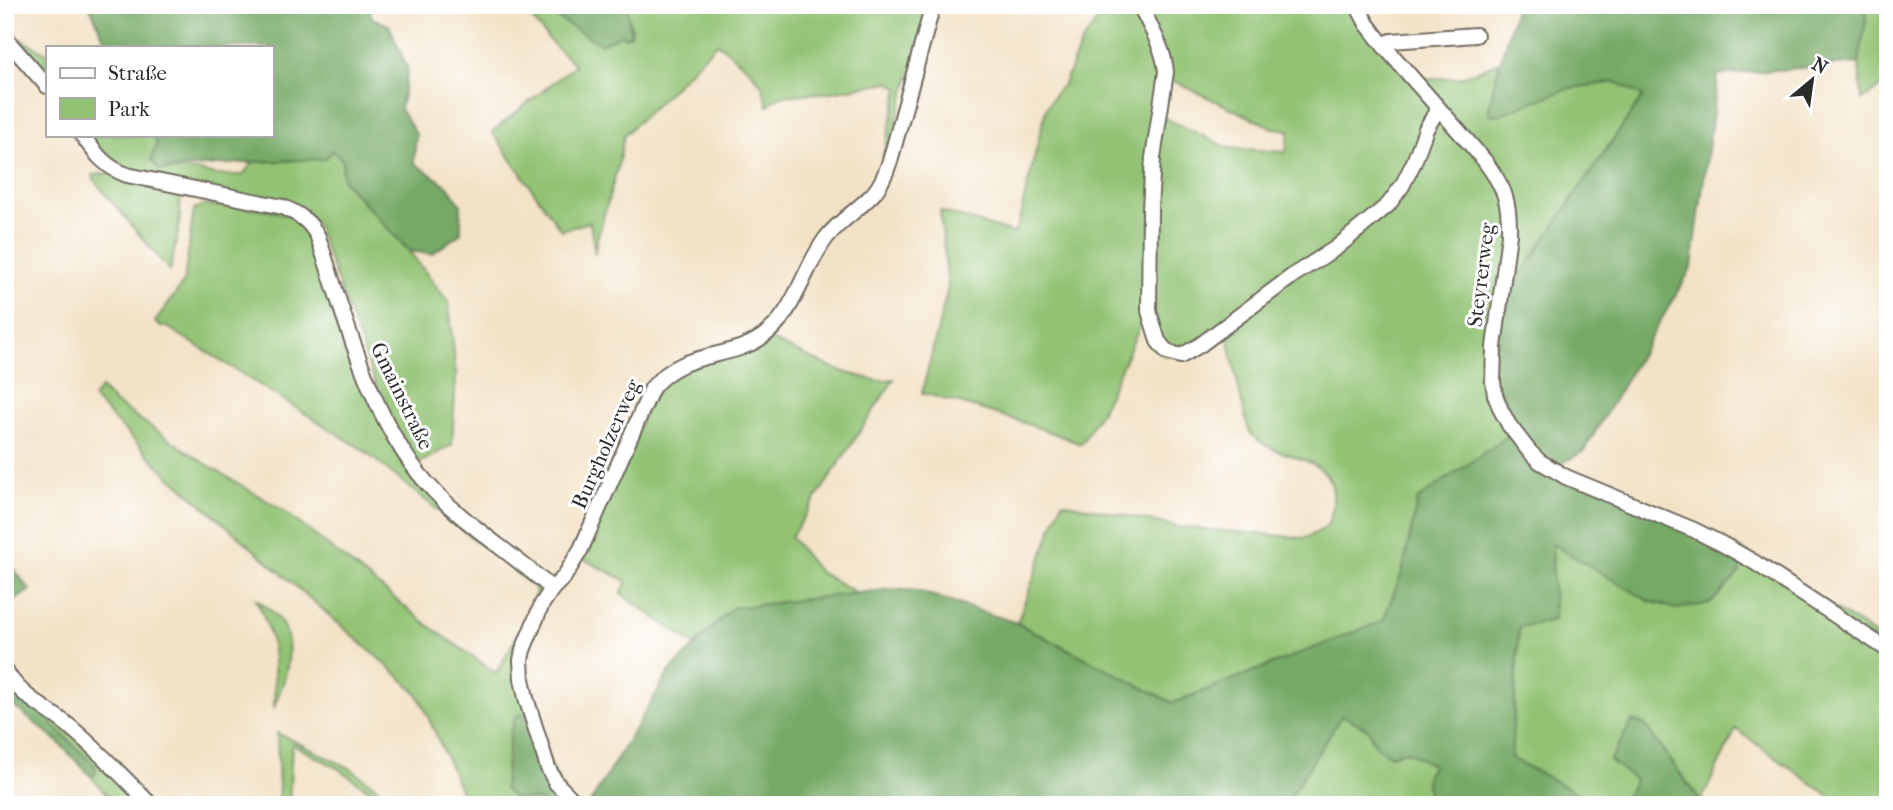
<svg xmlns="http://www.w3.org/2000/svg" width="1893" height="810" viewBox="0 0 1893 810" font-family="'IM FELL French Canon',serif">
  <rect width="100%" height="100%" fill="#fff"/>
  <filter id="ink" filterUnits="userSpaceOnUse"><feTurbulence type="fractalNoise" baseFrequency=".0143" numOctaves="2"/><feDisplacementMap in="SourceGraphic" scale="14" xChannelSelector="R" yChannelSelector="G"/><feConvolveMatrix kernelMatrix="1 2 1 2 8 2 1 2 1" color-interpolation-filters="sRGB"/></filter>
  <filter id="wash" filterUnits="userSpaceOnUse"><feTurbulence type="fractalNoise" baseFrequency=".00686" numOctaves="4" result="noise"/><feDisplacementMap in="SourceGraphic" scale="28" xChannelSelector="R" yChannelSelector="G"/><feGaussianBlur stdDeviation="1.57" result="paint"/><feColorMatrix in="noise" values="0 0 0 0 0 0 0 0 0 0 0 0 0 0 0 0 0 1.4 0 .05"/><feComposite in="paint" operator="in"/></filter>
  <g filter="url(#wash)">
    <rect width="100%" height="100%" fill="#f3e2c6"/>
    <g fill="#92c373" stroke="#5e774f" stroke-width="2" fill-rule="evenodd">
      <path d="M526,5H548L557,18L632,30L627,11L629,5H931L882,171L883,156L899,88L888,82L831,92L781,96L774,100L768,106L762,85L749,69L717,43L676,85L624,135L618,166L596,243L595,254L590,222L561,230L492,132L575,65L552,43L523,8Z"/>
      <path d="M1108,5H1363L1380,35L1418,78H1459L1500,62L1489,108V114L1497,115L1570,88L1616,82L1643,96L1497,309L1519,429L1418,499L1402,573L1383,621L1173,703L1017,623L1062,502L1179,527L1305,538C1326,529 1330,528 1333,504C1339,451 1277,463 1251,434C1245,427 1230,345 1227,330L1165,356L1151,343L1145,316L1102,409L1081,444C1029,423 977,407 922,393L948,288L940,211L1013,233L1017,229L1046,109L1055,93L1064,84L1081,44ZM1169,79L1273,128L1289,130L1286,152L1229,148L1162,117Z"/>
      <path d="M1868,5H1888V81L1862,100L1859,63Z"/>
      <path d="M9,33L47,53V78Z"/>
      <path d="M88,135H154L157,145L151,159L159,170L199,171L215,175H243L253,162L325,159L332,151L342,159L343,181L409,251L449,303L456,375L452,445L418,464L386,411L315,222L120,168L108,161Z"/>
      <path d="M109,173L132,184L145,183L181,194L179,228L170,271L97,184L92,175Z"/>
      <path d="M204,205C230,207 279,206 299,222C304,226 307,231 310,236L375,407L404,461L535,577L540,589L541,596L522,640L528,708L513,798L538,800L545,805H467L423,705L417,694L399,676L168,475L93,398L101,388L114,402L211,467L284,511L428,625L496,673L536,602L535,588L363,450L166,326L161,327L155,322L184,282L194,209Z"/>
      <path d="M770,337L773,341L840,371L878,381L894,379L791,537L819,572L857,593L732,608L695,645L621,594L627,581L581,558L654,392L676,372Z"/>
      <path d="M1552,543L1649,601L1741,549L1888,643V805H1842L1736,729L1701,801L1644,724L1635,780L1622,805H1599L1511,758L1519,627L1554,620Z"/>
      <path d="M256,599C287,619 294,640 285,676C283,686 277,697 274,708C275,662 277,641 256,599Z"/>
      <path d="M43,712L57,721L146,805H115L89,774L93,775L96,767L55,727Z"/>
      <path d="M1342,714L1369,730L1372,740L1392,755L1407,751L1433,765L1426,785L1431,798L1430,805H1285Z"/>
      <path d="M277,733L350,768L401,805H390L339,769L292,744L289,805H278L279,787Z"/>
    </g>
    <g fill="#75a965" stroke="#506a48" stroke-width="2">
      <path d="M89,5H369L372,18L389,25L408,70L400,109L416,134L414,163L448,186L461,205V233L432,254L409,251L343,180L342,159L332,151L325,159L253,162L159,170L151,159L157,145L154,135H271V47H108Z"/>
      <path d="M548,5H629C625,16 633,25 630,35L625,37L621,35L601,44L557,18Z"/>
      <path d="M1516,5H1868L1859,63L1718,75L1692,267L1584,451L1552,469L1741,549L1740,572L1711,603L1676,609L1649,601L1552,544L1554,620L1519,627L1511,758L1599,805H1430C1431,795 1423,785 1427,775C1428,772 1431,769 1433,765L1407,751L1391,755C1378,750 1373,743 1369,730L1342,715L1285,805H589L669,672L732,608L892,589L918,591L1017,623L1173,703L1383,621L1402,573L1418,499L1518,429L1491,373L1497,309L1643,96L1616,82L1570,88L1497,115L1489,114V108L1493,88Z"/>
      <path d="M5,558L30,590L5,607Z"/>
      <path d="M5,662L55,727L96,767V773L93,776L89,774L55,739L5,699Z"/>
      <path d="M523,713L572,805H545L538,800L513,798L504,789L510,735L515,717Z"/>
      <path d="M1632,721L1644,724L1703,805H1622L1635,780L1610,760Z"/>
    </g>
  </g>
  <g filter="url(#ink)">
    <g fill="none" stroke-linecap="round" stroke-linejoin="round">
      <defs>
        <g id="minor">
          <path d="M1140,5C1150,27 1164,48 1166,72L1153,158L1150,209L1149,311L1158,341L1167,352L1181,356L1200,345L1295,274L1336,248L1388,205L1402,186L1414,162L1426,129L1438,109"/>
          <path d="M1357,5L1367,24L1384,46L1484,160C1504,187 1510,200 1509,235L1494,347L1493,382L1495,395L1501,410L1509,425L1529,451L1539,461L1566,477L1694,530L1722,544L1754,562L1888,650"/>
          <path d="M5,38L47,86"/>
          <path d="M1384,46L1391,41L1476,35"/>
          <path d="M82,135C95,153 105,167 127,175L283,207C299,214 310,221 318,237C346,320 373,430 436,493C471,529 515,555 552,589"/>
          <path d="M5,669C19,697 46,707 69,726C98,750 124,778 151,805"/>
          <path d="M578,805L556,783L548,768L526,698L522,679L521,660L523,650L542,604L552,589L564,577L581,549L652,388C684,349 727,361 762,337C795,314 803,269 826,238C839,221 858,210 873,194C881,185 886,173 890,161L933,5"/>
        </g>
      </defs>
      <use href="#minor" stroke="#716b61" stroke-width="18"/>
      <use href="#minor" stroke="#fff" stroke-width="14"/>
    </g>
  </g>
  <g text-anchor="middle" stroke-width="6" stroke-linejoin="round" paint-order="stroke">
    <g font-size="21" fill="#2b2b2b" stroke="#fff">
      <text transform="translate(1481 275) rotate(-83)" y="7">Steyrerweg</text>
      <text transform="translate(402 396) rotate(64)" y="7">Gmainstraße</text>
      <text transform="translate(606 444) rotate(-66)" y="7">Burgholzerweg</text>
    </g>
  </g>
  <rect width="1893" height="810" fill="none" stroke="#fff" stroke-width="28"/>
  <rect x="46" y="46" width="228" height="91" fill="#ffffff" stroke="#aaaaaa" stroke-width="2"/>
  <rect x="60" y="68" width="35" height="10" fill="#ffffff" stroke="#aaaaaa" stroke-width="2"/>
  <text x="108" y="80" font-size="21" fill="#2b2b2b">Straße</text>
  <rect x="60" y="98" width="35" height="21" fill="#92c373" stroke="#aaaaaa" stroke-width="2"/>
  <text x="108" y="116" font-size="21" fill="#2b2b2b">Park</text>
  <g transform="translate(1812 80) rotate(29)" stroke="#ffffff" stroke-width="5" paint-order="stroke">
  <path d="M0-5L12 26L0 18L-12 26Z" fill="#2b2b2b"/>
  <text y="-10" font-size="19" font-weight="bold" text-anchor="middle" fill="#2b2b2b">N</text>
  </g>
</svg>
